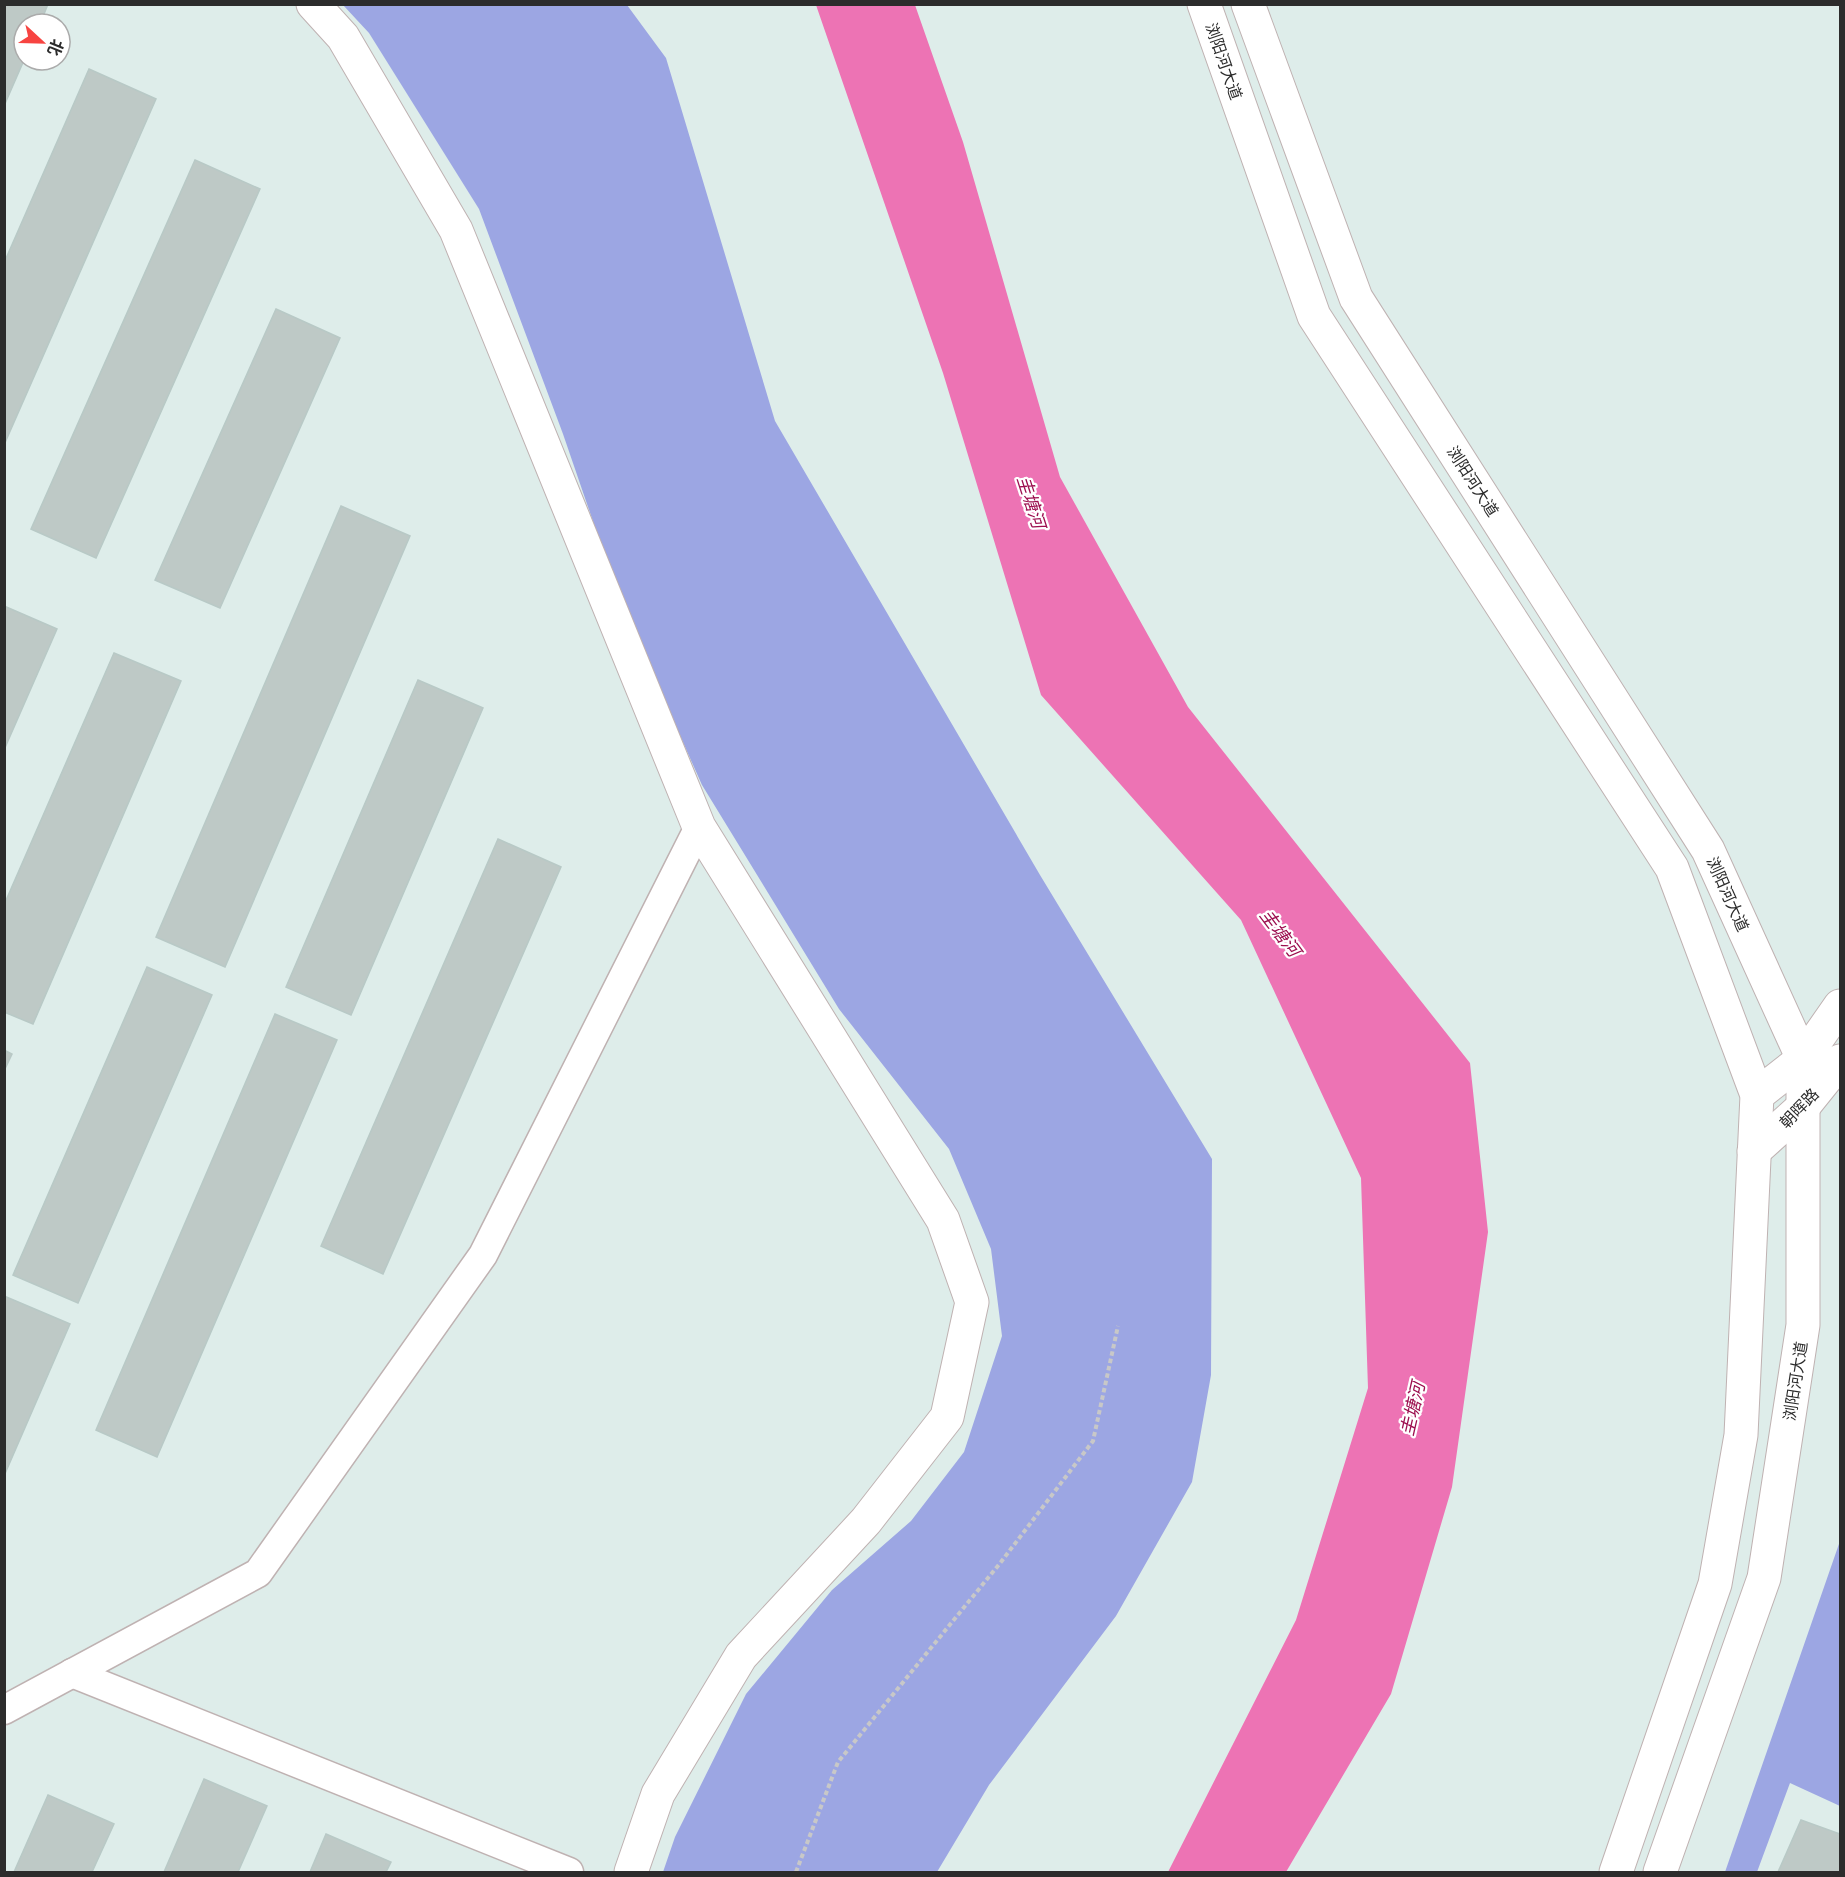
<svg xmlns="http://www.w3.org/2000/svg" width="1845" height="1877" viewBox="0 0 1845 1877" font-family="Poppins,'Noto Sans SC',sans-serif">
  <rect width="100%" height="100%" fill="#deedea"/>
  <g fill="#9ca6e3">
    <path d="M343,5H627L666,58L775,421L1040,875L1212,1159L1211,1375L1192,1482L1116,1616L989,1785L937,1872H663L675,1837L746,1694L832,1590L911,1521L964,1452L1002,1336L991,1249L949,1149L839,1009L702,785L621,603L563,434L479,209L369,33Z"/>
    <path d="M1840,1541V1806L1790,1783L1757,1872H1725Z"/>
  </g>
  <path fill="#ed73b4" d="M816,5H915L963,142L1060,477L1188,707L1470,1063L1488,1232L1452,1487L1391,1694L1286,1872H1168L1296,1620L1368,1388L1361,1178L1241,920L1041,695L943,373Z"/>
  <g fill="#bec9c6" stroke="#b8c9c6" stroke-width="1.5">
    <path d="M4,4H48L40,24H24V60L4,106Z"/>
    <path d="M89,69L156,99L4,445V263Z"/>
    <path d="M195,160L260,189L96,558L31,529Z"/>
    <path d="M276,309L340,338L220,608L155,580Z"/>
    <path d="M341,506L410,536L225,967L156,937Z"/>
    <path d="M4,606L57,629L4,750Z"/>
    <path d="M114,653L181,681L33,1024L4,1012V905Z"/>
    <path d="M418,680L483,708L351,1015L286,987Z"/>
    <path d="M498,839L561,867L383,1274L321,1246Z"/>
    <path d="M147,967L212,995L78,1303L13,1275Z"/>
    <path d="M275,1014L337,1040L157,1457L96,1430Z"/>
    <path d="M4,1050L12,1054L4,1071Z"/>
    <path d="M4,1296L70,1324L4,1476Z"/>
    <path d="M204,1779L267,1806L238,1872H164Z"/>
    <path d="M48,1795L114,1824L92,1872H14Z"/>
    <path d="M1801,1820L1840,1834V1872H1778Z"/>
    <path d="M326,1834L391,1862L386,1872H310Z"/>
  </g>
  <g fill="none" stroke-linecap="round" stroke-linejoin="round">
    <defs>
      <g id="street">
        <path d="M72,1673L569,1872"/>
        <path d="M4,1710L258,1573L483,1255L699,827"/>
      </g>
      <g id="secondary">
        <path d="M313,4L343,37L456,230L699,827L943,1220L972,1302L947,1417L866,1521L741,1656L658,1794L631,1872"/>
        <path d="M1204,4L1314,316L1672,868L1757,1095L1741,1435L1715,1584L1616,1872"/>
        <path d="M1248,4L1356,298L1708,850L1803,1059V1325L1764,1578L1660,1872"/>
        <path d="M1757,1095L1803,1059L1840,1006"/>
        <path d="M1754,1151L1803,1107L1840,1061"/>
      </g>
    </defs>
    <use href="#street" stroke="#bfb2b2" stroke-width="31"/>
    <use href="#secondary" stroke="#bfb2b2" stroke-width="35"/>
    <path stroke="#c8c8c8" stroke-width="4" stroke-dasharray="4.5 3" stroke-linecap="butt" d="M796,1872L838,1762L1001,1562L1093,1441L1118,1326"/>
    <use href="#street" stroke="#fff" stroke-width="28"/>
    <use href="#secondary" stroke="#fff" stroke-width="33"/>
  </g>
  <g text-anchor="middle" stroke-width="4.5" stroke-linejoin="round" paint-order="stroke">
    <g font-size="16" fill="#2c2c2c" stroke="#fff">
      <text transform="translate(1224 61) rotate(71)" y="6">浏阳河大道</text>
      <text transform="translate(1473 481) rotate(57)" y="6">浏阳河大道</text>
      <text transform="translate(1728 894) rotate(66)" y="6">浏阳河大道</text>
      <text transform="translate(1799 1108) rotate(-46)" y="6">朝晖路</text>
      <text transform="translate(1795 1381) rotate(-81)" y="6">浏阳河大道</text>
    </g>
    <g font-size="18" font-style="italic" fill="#9c0f4f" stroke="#fff">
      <text transform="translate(1031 502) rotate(72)" y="6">圭塘河</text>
      <text transform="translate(1280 933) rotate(53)" y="6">圭塘河</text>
      <text transform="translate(1413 1409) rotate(-77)" y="6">圭塘河</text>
    </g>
  </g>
  <rect width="1845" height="1877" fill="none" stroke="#2c2c2c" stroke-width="12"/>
  <g transform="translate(42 42) rotate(112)"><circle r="28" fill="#ffffff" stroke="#ababab" stroke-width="1.5"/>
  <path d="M0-4.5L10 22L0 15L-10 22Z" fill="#f74441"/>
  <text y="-9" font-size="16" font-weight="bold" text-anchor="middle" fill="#2c2c2c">北</text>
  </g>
</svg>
